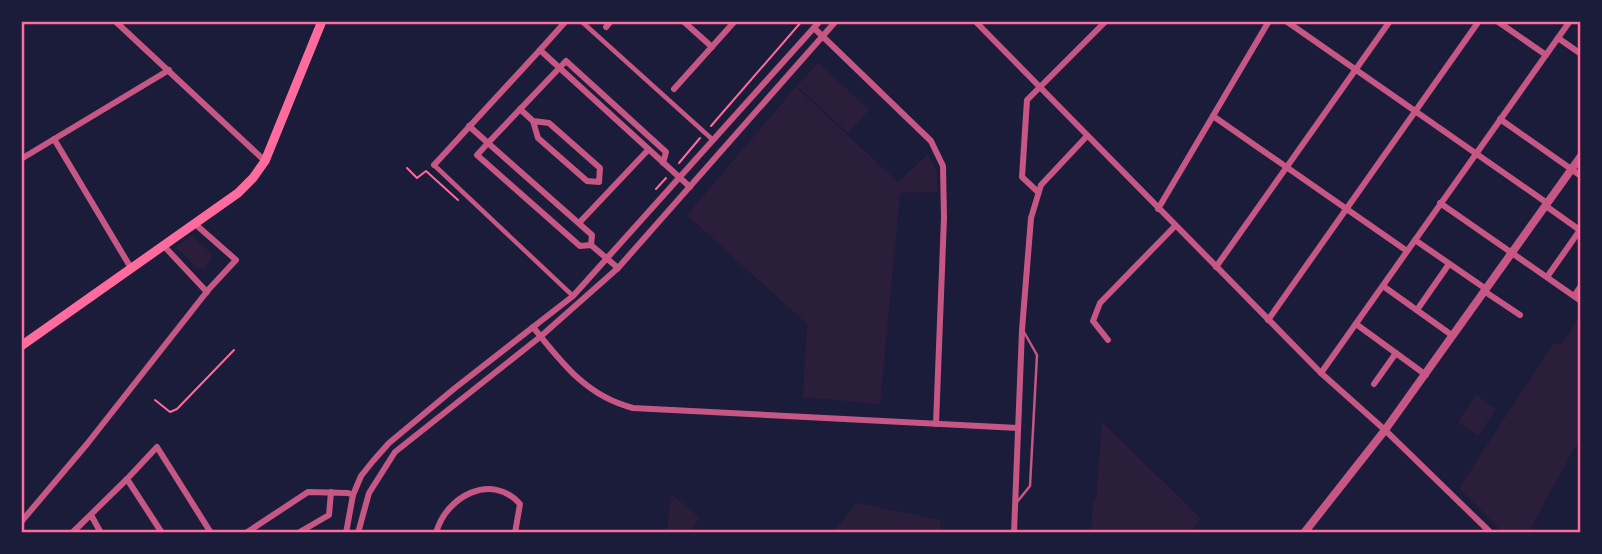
<svg xmlns="http://www.w3.org/2000/svg" width="1602" height="554" viewBox="0 0 1602 554" font-family="Montserrat,sans-serif">
  <rect width="100%" height="100%" fill="#1b1b3a"/>
  <g fill="#2a1e3b">
    <path d="M818,63L869,110L848,133L797,86Z"/>
    <path d="M796,87L898,182L928,154L937,172V192L900,193L880,404L803,397L807,324L687,215Z"/>
    <path d="M192,236L212,254L210,257L212,259L203,269L200,267L198,269L176,247Z"/>
    <path d="M1581,316V436L1528,533H1504L1459,488L1553,344H1561Z"/>
    <path d="M1476,395L1496,409L1478,436L1458,422Z"/>
    <path d="M1102,422L1201,519L1190,533H1091L1093,502L1096,499Z"/>
    <path d="M671,494L700,518L688,533H667Z"/>
    <path d="M856,503L941,520L940,533H833Z"/>
  </g>
  <g fill="none" stroke-linecap="round" stroke-linejoin="round">
    <g stroke="#ff6b9d" stroke-width="2">
      <path d="M711,126L802,21"/>
      <path d="M679,163L700,138"/>
      <path d="M407,168L417,178L426,171L458,200"/>
      <path d="M656,189L666,178"/>
      <path d="M155,400L170,412L177,409L234,350"/>
    </g>
    <path stroke="#c65784" stroke-width="2.5" d="M1017,502L1030,486L1037,355L1024,332"/>
    <g stroke="#c65784" stroke-width="4.5">
      <path d="M581,21L713,140"/>
      <path d="M434,165L573,296"/>
    </g>
    <g stroke="#c65784" stroke-width="6">
      <path d="M115,21L265,161"/>
      <path d="M683,21L712,47"/>
      <path d="M975,21L1321,373L1385,430L1491,533"/>
      <path d="M1286,21L1547,203"/>
      <path d="M1497,21L1546,55"/>
      <path d="M606,27L611,21"/>
      <path d="M814,28L931,141L943,166L944,218L936,424"/>
      <path d="M1558,38L1581,54"/>
      <path d="M540,50L566,21"/>
      <path d="M674,89L735,21"/>
      <path d="M520,109L533,121L538,138L587,181L599,182L600,168L549,123L533,121"/>
      <path d="M1213,116L1407,251"/>
      <path d="M1500,119L1581,176"/>
      <path d="M469,126L488,143L566,61L666,152L663,163"/>
      <path d="M54,139L131,268"/>
      <path d="M21,159L169,70"/>
      <path d="M434,165L540,50L690,187"/>
      <path d="M1038,192L1022,177L1027,100L1106,21"/>
      <path d="M1440,203L1581,301"/>
      <path d="M1546,206L1581,231"/>
      <path d="M1158,209L1269,21"/>
      <path d="M579,223L648,150"/>
      <path d="M1415,240L1486,289"/>
      <path d="M163,245L207,292"/>
      <path d="M591,245L592,235L488,143L477,155L580,246L591,245L618,268"/>
      <path d="M1216,267L1390,21"/>
      <path d="M1547,277L1580,230"/>
      <path d="M1383,286L1453,336"/>
      <path d="M1484,291L1520,315"/>
      <path d="M1574,296L1581,286"/>
      <path d="M1417,310L1449,264"/>
      <path d="M1268,320L1479,21"/>
      <path d="M1356,324L1426,375"/>
      <path d="M533,327C562,363 586,396 633,408L1018,428"/>
      <path d="M1108,340L1093,321L1100,303L1175,226"/>
      <path d="M1321,373L1570,21"/>
      <path d="M1374,384L1396,353"/>
      <path d="M91,515L101,533"/>
      <path d="M21,522L87,444L209,289L236,260L194,223"/>
      <path d="M72,533L127,479"/>
      <path d="M162,533L127,479L157,447L211,533"/>
      <path d="M246,533L308,492L348,493L353,495"/>
      <path d="M298,533L329,515L331,492"/>
      <path d="M346,533L353,495L361,476L373,461L389,443L455,388L573,296L820,21"/>
      <path d="M358,533L369,493L395,452L540,337L618,268L836,21"/>
      <path d="M436,533C446,496 492,472 520,504L515,533"/>
      <path d="M1014,533L1022,330L1031,218L1041,185L1087,136"/>
    </g>
    <path stroke="#c65784" stroke-width="8" d="M1304,533L1385,430L1581,156"/>
    <path stroke="#ff6b9d" stroke-width="9" d="M21,346L238,193L253,178L265,161L322,21"/>
  </g>
  <rect width="1602" height="554" fill="none" stroke="#1b1b3a" stroke-width="46"/>
  <rect x="23" y="23" width="1556" height="508" fill="none" stroke="#ff6b9d" stroke-width="2.5"/>
</svg>
